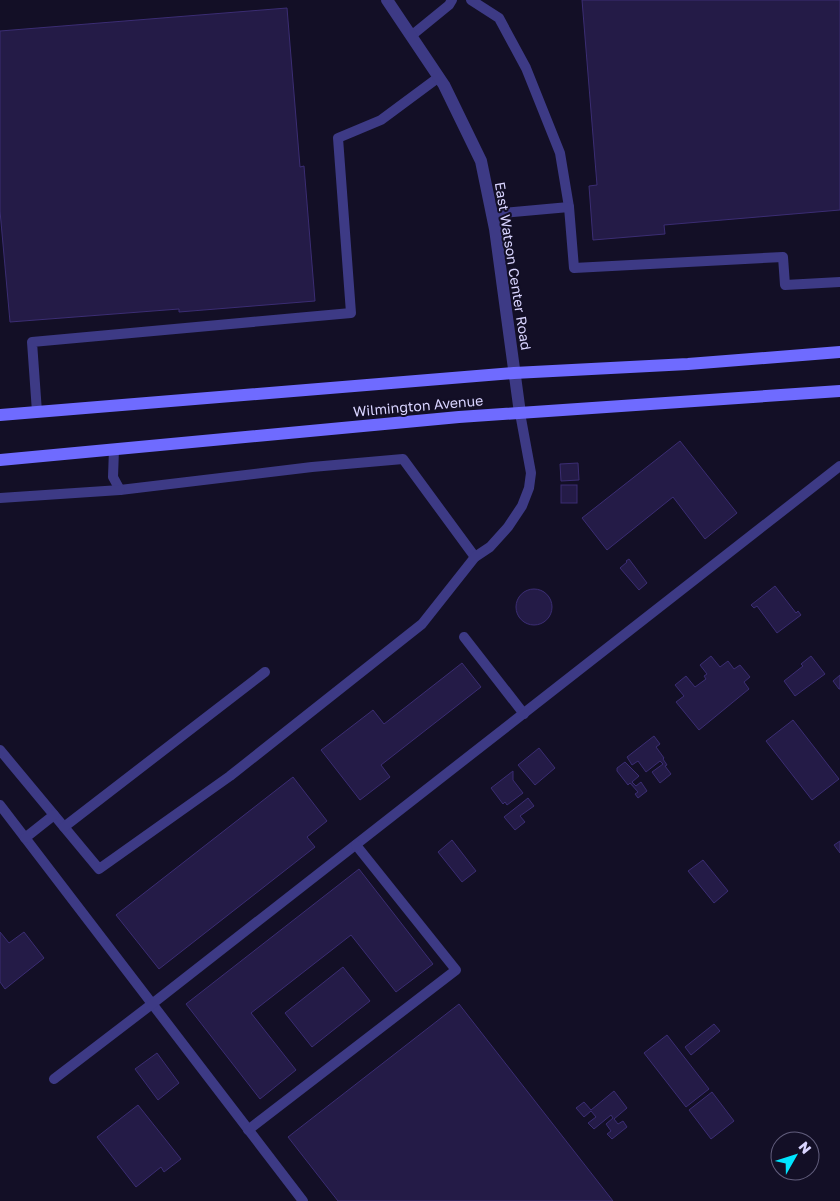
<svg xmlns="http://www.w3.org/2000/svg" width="840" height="1201" viewBox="0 0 840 1201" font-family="'Golos Text',sans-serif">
  <rect width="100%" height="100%" fill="#130f26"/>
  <g fill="#241b47" stroke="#3b2d73">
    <path d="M582,0H840V210L664,225L665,234L593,240L589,186L597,185Z"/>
    <path d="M287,8L300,167L304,166L315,301L179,312V309L10,322L0,211V31Z"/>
    <path d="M680,441L737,513L705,539L673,497L607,550L582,518Z"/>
    <path d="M578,463L579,480L561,481L560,464Z"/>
    <rect x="561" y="485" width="16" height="18"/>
    <path d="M629,559L647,583L639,590L620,568L627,562L626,561Z"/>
    <path d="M775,586L796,613L798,611L801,615L777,633L757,606L754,608L751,605Z"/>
    <circle cx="534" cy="607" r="18"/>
    <path d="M711,656L720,667L728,661L734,669L740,665L750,677L744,682L749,689L699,730L676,702L684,696L675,685L686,676L695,687L706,679L704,676L707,674L700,665Z"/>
    <path d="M811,656L825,674L795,696L784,681L803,666L801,664Z"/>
    <path d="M462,663L481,687L381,765L390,777L360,800L321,750L373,710L384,724Z"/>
    <path d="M840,675V689H839L833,681Z"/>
    <path d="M793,720L839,779L812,800L766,741Z"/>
    <path d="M654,736L660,744L656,747L664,758L663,759L667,765L665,766L671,774L660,783L652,772L663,764L660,761L646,772L638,761L632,765L627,757Z"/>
    <path d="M539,748L555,768L535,785L518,765Z"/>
    <path d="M625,762L639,776L632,782L636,786L641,782L647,791L638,798L635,794L638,792L630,783L628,785L617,771V768Z"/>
    <path d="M513,771V780L523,793L507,805L505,802L503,804L491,788Z"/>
    <path d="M293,777L327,821L307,837L315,847L159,969L116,915Z"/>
    <path d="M528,798L534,806L520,816L525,822L515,830L504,817Z"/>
    <path d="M452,840L476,871L462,882L438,852Z"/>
    <path d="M840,841V853L834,845Z"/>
    <path d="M703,860L728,891L714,903L688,871Z"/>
    <path d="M359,869L433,964L396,992L351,935L251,1013L296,1070L260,1099L186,1004Z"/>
    <path d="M0,932L9,943L24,932L44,958L5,989L0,982Z"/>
    <path d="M343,967L370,1001L312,1047L285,1013Z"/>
    <path d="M459,1004L613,1201H338L288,1137Z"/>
    <path d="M714,1024L720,1031L691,1055L685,1047Z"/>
    <path d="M667,1035L709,1089L686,1107L644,1053Z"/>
    <path d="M157,1053L179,1083L158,1100L135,1069Z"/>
    <path d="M614,1091L627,1108L614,1119L618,1124L623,1121L627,1127L612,1139L607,1134L611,1131L606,1124L613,1118L611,1115L594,1129L588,1123L596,1117L591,1111L584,1117L576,1108L584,1102L591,1110Z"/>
    <path d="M712,1092L734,1121L711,1139L689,1110Z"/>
    <path d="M138,1105L181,1159L164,1172L161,1167L136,1187L97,1137Z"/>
  </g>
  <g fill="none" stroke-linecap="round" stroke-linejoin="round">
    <g stroke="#3d3a85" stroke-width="10">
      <path d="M471,0L499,18L526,68L560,153L569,207"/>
      <path d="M411,36L449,5L452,0"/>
      <path d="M492,214L569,207L574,268L783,257L785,285L840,282"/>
      <path d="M37,412L32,342L351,313L338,138L381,120L439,77"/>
      <path d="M114,449L113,477L120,490L312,467L403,459L475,557"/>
      <path d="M0,498L120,490"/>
      <path d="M464,637L524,714"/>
      <path d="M0,750L99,869L230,776L422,624L475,557L490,547L508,527L522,506L529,488L531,473L520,413"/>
      <path d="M0,805L303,1201"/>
      <path d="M64,827L265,672"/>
      <path d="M25,838L54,815"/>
      <path d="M54,1079L152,1004L840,466"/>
      <path d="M248,1130L456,970L356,845"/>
    </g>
    <path stroke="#3d3a85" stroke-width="12" d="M387,0L444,85L481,161L495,229L520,413"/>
    <g stroke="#6f6bff" stroke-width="12">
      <path d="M0,415L514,373L688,364L840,352"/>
      <path d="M0,460L459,417L840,391"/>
    </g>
  </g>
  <g text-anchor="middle" stroke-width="4" stroke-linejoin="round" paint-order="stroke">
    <g font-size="14" fill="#d9d4ff" stroke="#130f26">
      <text transform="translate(513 266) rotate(81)" y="5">East Watson Center Road</text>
      <text transform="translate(418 406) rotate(-5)" y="5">Wilmington Avenue</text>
    </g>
  </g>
  <g transform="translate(795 1156) rotate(51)"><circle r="24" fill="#130f26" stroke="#625e7d"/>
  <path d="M0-4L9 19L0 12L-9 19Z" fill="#00e5ff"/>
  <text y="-8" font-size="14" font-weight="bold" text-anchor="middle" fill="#d9d4ff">N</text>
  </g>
</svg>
